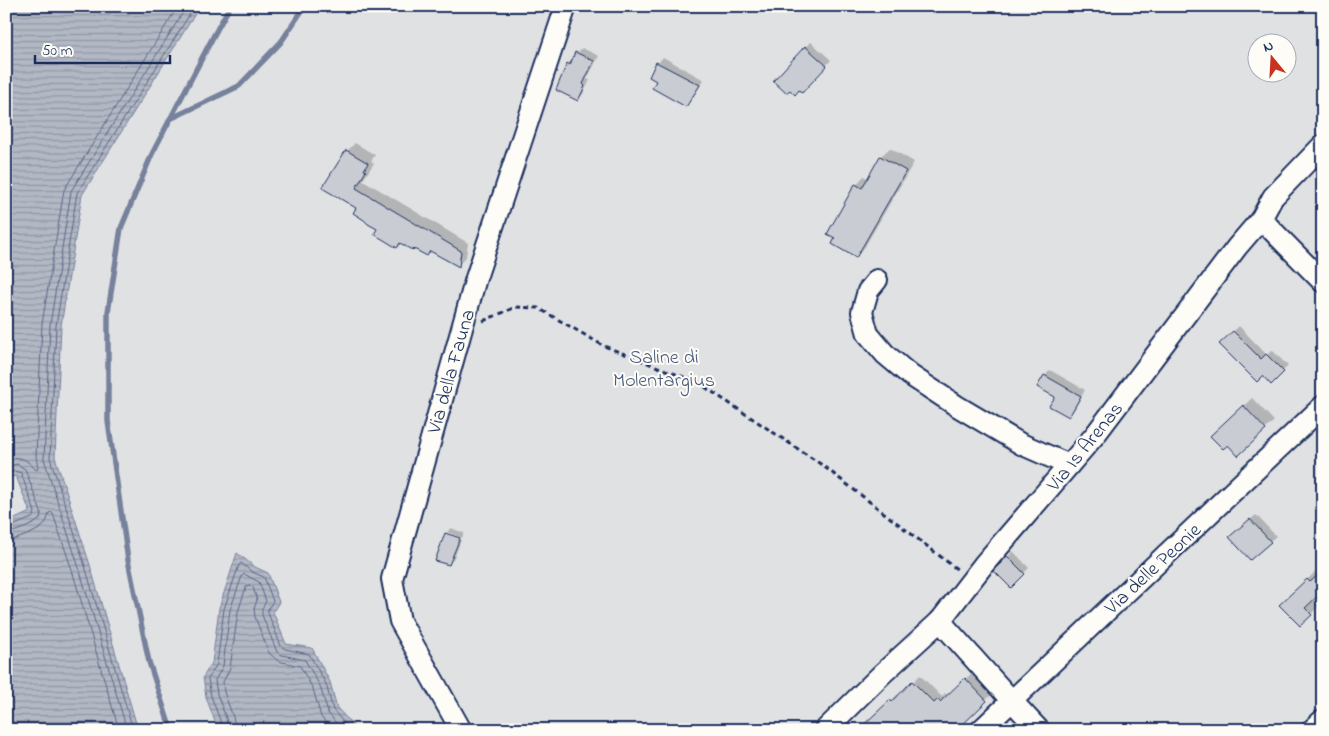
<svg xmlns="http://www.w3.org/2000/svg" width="1329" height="736" viewBox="0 0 1329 736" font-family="'Indie Flower',sans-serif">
  <defs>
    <pattern id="water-rules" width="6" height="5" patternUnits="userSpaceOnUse" patternTransform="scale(1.25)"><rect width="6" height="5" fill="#b3b8c5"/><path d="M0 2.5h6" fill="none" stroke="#9196a3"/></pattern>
  </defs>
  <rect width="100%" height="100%" fill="#fdfcf7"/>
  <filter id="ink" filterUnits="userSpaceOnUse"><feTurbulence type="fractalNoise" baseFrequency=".02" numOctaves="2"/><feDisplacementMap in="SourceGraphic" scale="10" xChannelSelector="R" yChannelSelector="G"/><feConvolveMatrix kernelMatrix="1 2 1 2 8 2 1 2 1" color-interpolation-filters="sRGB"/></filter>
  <g filter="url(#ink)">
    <path fill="#e0e1e3" stroke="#7e88a0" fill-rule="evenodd" d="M6,6H1323V730H6ZM1256,42H1286V72H1256Z"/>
    <g fill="url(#water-rules)" stroke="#76819c">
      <path d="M6,6H200L82,195L61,326L55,457L90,565L138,730H6V523L30,512L16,476L6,479Z"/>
      <path d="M237,553L255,567L268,573L279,602L273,612L286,644L312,648L330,682L337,708L353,725L355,730H218L206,697L203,677L212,663L219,608Z"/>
    </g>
    <g fill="#0003">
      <path d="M811,42L831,60L808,86L799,89L790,88L806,47Z"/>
      <path d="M582,48L599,56L587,79L590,80L583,94L577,100L568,64Z"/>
      <path d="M663,57L704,80L691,100L686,105L658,80L650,76L658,63Z"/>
      <path d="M355,143L375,155L371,161L374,163L363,180L468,243L466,257L458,265L431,250L427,255L401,242L397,246L357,207L347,151Z"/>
      <path d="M890,148L914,162L864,248L856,256V185L864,176L868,179L881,156Z"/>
      <path d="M1239,326L1267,355L1272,350L1288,366L1271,383L1263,375L1221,344Z"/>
      <path d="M1050,370L1085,390L1074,410L1068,415L1045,376Z"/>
      <path d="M1252,398L1274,421L1238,455L1228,443L1220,428Z"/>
      <path d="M1256,515L1276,536L1270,541L1236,532Z"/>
      <path d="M451,528L464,533L462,538L447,532Z"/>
      <path d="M447,533V535L461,540L454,558L449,564L446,534Z"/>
      <path d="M1013,551L1029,568L1011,586L996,571Z"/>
      <path d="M1316,571L1319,575L1312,599L1319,606L1311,614L1281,605Z"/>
      <path d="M973,672L993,693L956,729L860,730L898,694L900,696L920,675L942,697L945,693L948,696Z"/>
    </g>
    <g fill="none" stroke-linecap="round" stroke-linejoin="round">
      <g stroke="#586687" stroke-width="1">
        <path d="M6,459C19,455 27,459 35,469L37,470L38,468L36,456L42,324L64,190L178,6"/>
        <path d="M6,467L17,464L25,469L41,512C41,515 41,517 39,520C34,525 13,533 6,533"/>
        <path d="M6,474L15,471L21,473L35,512L34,515L32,518L10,527H6"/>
        <path d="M6,541C16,540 38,532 44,525C47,521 48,517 49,513L51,512L53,514L72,570L119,730"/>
        <path d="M127,730L79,568L44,459L50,325L71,191L187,6"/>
        <path d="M133,730L85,566L50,458L56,326L77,193L195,6"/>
        <path d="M222,730L220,720L211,696L208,679L217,664L224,609L239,565L241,563L252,572L264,577L273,601L268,609V613L281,646L285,649L309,654L326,684L333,710L350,730"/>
        <path d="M228,730L226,718L217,694L215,680L223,666L230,610L242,576L244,574L259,582L266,601L262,609V615L277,652L282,655L305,660L320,686L328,713L342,730"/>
        <path d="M236,730L233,717L224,692L223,682L230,668L238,612L246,587L248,585L253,587L257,600L254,609L255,617L269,653L278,661L300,666L313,689L321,717L332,730"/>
      </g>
      <g stroke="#76819c" stroke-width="5.5">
        <path d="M170,119L239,86L281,42L305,6"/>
        <path d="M171,730L149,662L128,560L108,421V312L121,228L152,154L214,35L230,6"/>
      </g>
    </g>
    <g fill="#c9ccd3" stroke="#1b2f5e">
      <path d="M805,46L827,66L802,93L799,90L795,95L790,90L786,93L773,81Z"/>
      <path d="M575,52L594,61L583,84L585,86L578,101L556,90L567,63L570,65Z"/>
      <path d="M656,62L700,85L686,107L652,88L656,81L649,77Z"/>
      <path d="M346,150L368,163L364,170L366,171L356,188L461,251L459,267L430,251L427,256L416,250L410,249L400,243L397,248L374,234L377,229L368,224L364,220L353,213L356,208L322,188Z"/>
      <path d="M880,156L906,171L856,258L832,244L835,238L827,234L855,184L862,188Z"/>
      <path d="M1233,331L1261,359L1266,354L1284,372L1271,385L1263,376L1257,382L1219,344Z"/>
      <path d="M1044,375L1081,396L1069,417L1049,406L1055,397L1037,387Z"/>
      <path d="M1243,405L1266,430L1238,456L1228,445L1223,449L1210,436Z"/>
      <path d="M1250,519L1271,542L1250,560L1229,537Z"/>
      <path d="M445,533L460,538L449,565L435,561Z"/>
      <path d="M1007,556L1025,574L1011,588L994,571Z"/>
      <path d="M1323,571V591L1305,608L1312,615L1300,626L1279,605L1307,579L1310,582Z"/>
      <path d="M965,678L987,701L957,730H858L890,700L892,702L912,681L934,703L938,699L940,702Z"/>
    </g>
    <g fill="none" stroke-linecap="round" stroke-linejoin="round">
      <defs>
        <g id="minor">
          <path d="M1261,219L1323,282"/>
          <path d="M877,280L868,291L862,312L868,334L885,354L910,375L957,406L1021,444L1069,465"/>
          <path d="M940,621L1011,700L1039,730"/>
          <path d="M461,730L400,621L392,579L476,278L566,6"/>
          <path d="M825,730L882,674L940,621L984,564L1095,435L1237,247L1261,219L1273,197L1323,145"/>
          <path d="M981,730L1323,406"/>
          <path d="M1312,730L1323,720"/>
        </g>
      </defs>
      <use href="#minor" stroke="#1b2f5e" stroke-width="24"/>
      <path stroke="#1b2f5e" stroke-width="3" stroke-dasharray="5 4" stroke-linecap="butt" d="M483,321L516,307L538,308L604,346L699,383L822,465L958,570"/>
      <use href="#minor" stroke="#fdfcf7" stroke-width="20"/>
    </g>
  </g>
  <g text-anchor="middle" stroke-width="4" stroke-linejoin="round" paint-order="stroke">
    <g font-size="20" fill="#4c5c7f" stroke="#fdfcf7">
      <text x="664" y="363">Saline di<tspan x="664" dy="23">Molentargius</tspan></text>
    </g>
    <g font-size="20" fill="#1b2f5e" stroke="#fdfcf7">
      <text transform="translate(450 371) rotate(-74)" y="7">Via della Fauna</text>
      <text transform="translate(1084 446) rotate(-51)" y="7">Via Is Arenas</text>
      <text transform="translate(1152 568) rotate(-43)" y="7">Via delle Peonie</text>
    </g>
  </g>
  <rect width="1329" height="736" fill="none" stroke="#fdfcf7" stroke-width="25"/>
  <rect x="12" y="12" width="1304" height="711" fill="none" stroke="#1b2f5e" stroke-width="2" filter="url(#ink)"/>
  <g transform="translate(1272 58) rotate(342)"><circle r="24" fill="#fdfcf7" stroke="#a3aaba"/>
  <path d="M0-4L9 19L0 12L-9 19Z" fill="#c8321e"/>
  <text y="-8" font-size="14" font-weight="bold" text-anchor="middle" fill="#1b2f5e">N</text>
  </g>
  <path d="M35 55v8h135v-8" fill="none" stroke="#1b2f5e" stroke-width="2.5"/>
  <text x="42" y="55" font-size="15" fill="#1b2f5e" stroke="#fdfcf7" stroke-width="4" paint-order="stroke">50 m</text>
</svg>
